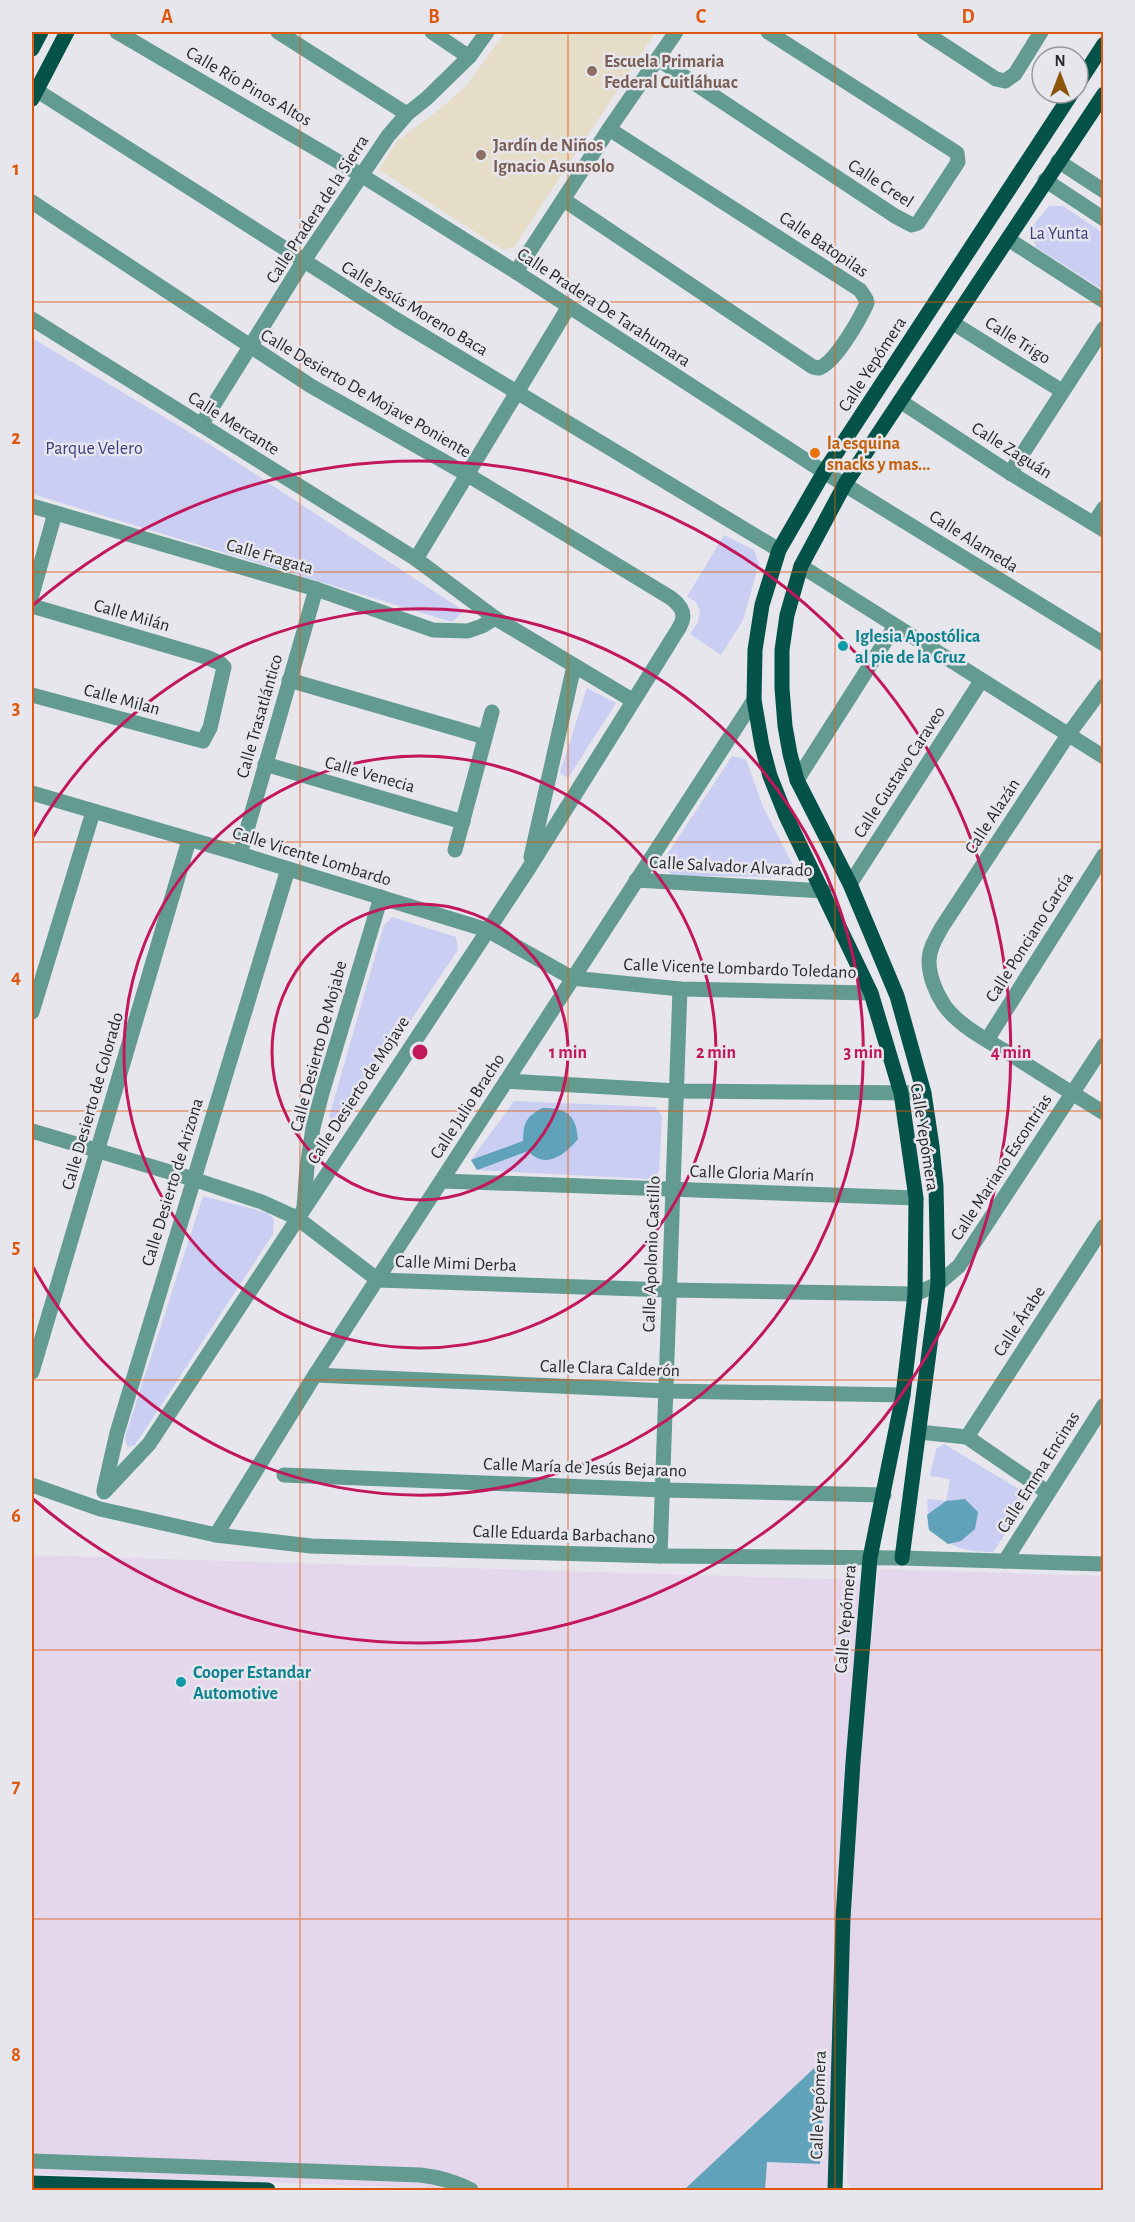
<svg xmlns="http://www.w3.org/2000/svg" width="1135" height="2222" viewBox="0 0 1135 2222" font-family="'Alegreya Sans',sans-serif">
  <rect width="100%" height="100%" fill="#e6e6ec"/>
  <path fill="#e5d7eb" d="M32,1555L864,1580L852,1819L879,1569L1103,1576V2190H852L847,2182L848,1903L832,2190H481L32,2174Z"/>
  <path fill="#e5ddc7" d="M505,32H656L514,247L503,250L379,170L397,141L440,109L467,85Z"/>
  <g fill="#c9cef2">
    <path d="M1049,206H1063L1103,233V290L1036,247L1030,229Z"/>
    <path d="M32,338L209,444L464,611L452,622L32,494Z"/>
    <path d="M724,535L754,550L759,564L743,620L721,655L690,634L698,622L700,610L695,601L687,597Z"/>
    <path d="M587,688L616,703L568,778L560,773Z"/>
    <path d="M732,756L746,759L763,807L794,867L787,877L673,876L661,864Z"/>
    <path d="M392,917L456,937L458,950L340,1125L329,1117L384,925Z"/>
    <path d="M514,1101L655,1107L662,1115L659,1172L648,1179L477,1170L471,1160Z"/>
    <path d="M203,1196L268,1213L274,1220L273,1234L135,1445L127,1447L125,1437Z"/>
    <path d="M944,1444L1017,1488L1024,1496L1023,1508L993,1552C964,1552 952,1547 929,1530L927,1499L946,1501L950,1479L930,1476L936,1449Z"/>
  </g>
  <g fill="#5fa2ba">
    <path d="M542,1108C566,1108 576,1114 578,1139C565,1155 545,1170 528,1151L477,1170L471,1160L523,1141C524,1122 525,1118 542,1108Z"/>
    <path d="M965,1499L978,1512L975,1529L961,1541L948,1544L929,1530L927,1515L946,1501Z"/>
    <path d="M826,2057L820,2164L767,2162L765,2190L686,2188Z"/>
  </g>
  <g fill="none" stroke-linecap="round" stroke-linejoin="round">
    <g stroke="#639b90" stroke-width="15">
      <path d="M117,32L361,175L516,272L824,472L1104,644"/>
      <path d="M278,32L407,114"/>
      <path d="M432,32L469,57"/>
      <path d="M924,32L996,79L1005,81L1015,74L1041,32"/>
      <path d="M658,59L895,216L912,225L918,223L958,162L957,153L768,32"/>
      <path d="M36,90L397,320L779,550"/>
      <path d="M1058,161L1104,191"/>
      <path d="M1045,180L1104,219"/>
      <path d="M564,200L813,367L819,368C835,363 860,319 867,303L866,299L860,290L609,129"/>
      <path d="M32,202L311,386L468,475L671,598C693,615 680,625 669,644L529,868L149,1444L104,1492"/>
      <path d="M1008,239L1104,301"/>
      <path d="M516,272L609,129L676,32"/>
      <path d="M32,319L416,559L495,618L632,700"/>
      <path d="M953,323L1062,391"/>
      <path d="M900,401L1010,473L1104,530"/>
      <path d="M201,425L303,262L388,136L407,114L427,98L469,57L487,32"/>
      <path d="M1010,473L1104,328"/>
      <path d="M32,506L316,589L433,630L468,631L482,626L495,618"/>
      <path d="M1094,523L1104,508"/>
      <path d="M416,559L568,308"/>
      <path d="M801,566L1104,757"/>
      <path d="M32,595L55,513"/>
      <path d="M32,606L206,657L220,663L224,667L210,728L203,741L32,695"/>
      <path d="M289,680L485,737"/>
      <path d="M1104,686L1068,735L942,927C936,938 929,949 929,961C929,976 936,993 944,1005C959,1026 988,1041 1010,1054C1041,1074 1072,1093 1104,1113"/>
      <path d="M265,764L463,822"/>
      <path d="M797,780L895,626"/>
      <path d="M32,793L240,854L487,930L572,978L680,989L871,993"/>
      <path d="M455,850L492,712"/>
      <path d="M240,854L316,589"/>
      <path d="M531,857L574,666"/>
      <path d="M636,880L824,891"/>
      <path d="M850,884L981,681"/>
      <path d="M32,1012L93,812"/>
      <path d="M987,1040L1104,855"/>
      <path d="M506,1081L677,1091L924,1093"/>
      <path d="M32,1131L193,1179L262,1202L297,1218L378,1280L669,1290L915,1294L938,1284L959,1266L1104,1045"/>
      <path d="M442,1181L916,1198"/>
      <path d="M304,1207L307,1167L313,1128L322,1093L381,897"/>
      <path d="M32,1372L189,840"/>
      <path d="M315,1375L667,1391L903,1395"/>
      <path d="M919,1432L967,1437L1047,1492"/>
      <path d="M967,1437L1104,1226"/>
      <path d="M284,1475L663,1490L884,1495"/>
      <path d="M32,1485L100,1509L216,1535L311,1546L660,1556L902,1558L1104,1564"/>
      <path d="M104,1490L117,1433L288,869"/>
      <path d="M216,1535L315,1375L754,700"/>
      <path d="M660,1556L680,989"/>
      <path d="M1005,1561L1104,1405"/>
      <path d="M32,2161L420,2175C439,2177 454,2181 471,2190"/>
    </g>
    <g stroke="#055248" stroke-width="15">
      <path d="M32,49L41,32"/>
      <path d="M1078,84L1104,44"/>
      <path d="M32,99L67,32"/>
      <path d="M902,1558L938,1284L936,1186L932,1146L924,1093L897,996L850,884L797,780L790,754L785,726L782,688V650L787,615L801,566L845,484L1104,94"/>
      <path d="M32,2183L268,2190"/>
      <path d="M835,2190L843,1918L853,1762L870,1558L903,1395L915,1294L916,1198L901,1093L871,993L786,816L770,776L762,746L754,700L755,650L762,605L779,550L824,472L1072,93"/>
    </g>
  </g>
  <path fill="none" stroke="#de570e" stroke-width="1.5" stroke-opacity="0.55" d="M300,32V2190M568,32V2190M835,32V2190M32,302H1104M32,572H1104M32,842H1104M32,1111H1104M32,1380H1104M32,1650H1104M32,1919H1104"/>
  <g fill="none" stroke="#c2185b" stroke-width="3">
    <circle cx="420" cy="1052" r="148"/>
    <circle cx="420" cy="1052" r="296"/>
    <path d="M33 837A443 443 0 1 1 33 1267"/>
    <path d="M32 606A591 591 0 1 1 32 1498"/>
  </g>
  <g fill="#8d6e63" stroke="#e6e6ec" stroke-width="2">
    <circle cx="592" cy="71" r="6"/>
    <circle cx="481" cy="155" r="6"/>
  </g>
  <circle fill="#e8710a" stroke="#e6e6ec" stroke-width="2" cx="815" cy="453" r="6"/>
  <g fill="#0f9aa8" stroke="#e6e6ec" stroke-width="2">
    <circle cx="843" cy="646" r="6"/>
    <circle cx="181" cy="1682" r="6"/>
  </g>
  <g text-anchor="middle" stroke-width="5" stroke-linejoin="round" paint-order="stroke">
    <g font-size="18" font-weight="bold" fill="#785e54" stroke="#e6e6ec" text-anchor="start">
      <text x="604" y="67">Escuela Primaria<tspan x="604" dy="21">Federal Cuitláhuac</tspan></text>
      <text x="493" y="151">Jardín de Niños<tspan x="493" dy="21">Ignacio Asunsolo</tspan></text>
    </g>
    <g font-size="18" fill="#28292b" stroke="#e6e6ec">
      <text transform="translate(249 86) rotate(30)" y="6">Calle Río Pinos Altos</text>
      <text transform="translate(881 183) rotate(33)" y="6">Calle Creel</text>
      <text transform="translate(317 209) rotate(-57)" y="6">Calle Pradera de la Sierra</text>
      <text transform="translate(824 244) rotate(34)" y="6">Calle Batopilas</text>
      <text transform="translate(604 307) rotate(33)" y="6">Calle Pradera De Tarahumara</text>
      <text transform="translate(415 308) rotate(31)" y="6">Calle Jesús Moreno Baca</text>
      <text transform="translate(1018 340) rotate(32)" y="6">Calle Trigo</text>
      <text transform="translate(872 364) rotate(-57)" y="6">Calle Yepómera</text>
      <text transform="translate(366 393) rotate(30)" y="6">Calle Desierto De Mojave Poniente</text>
      <text transform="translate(234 423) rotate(32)" y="6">Calle Mercante</text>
      <text transform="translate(1012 450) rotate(32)" y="6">Calle Zaguán</text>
      <text transform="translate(974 541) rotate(32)" y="6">Calle Alameda</text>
      <text transform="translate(270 556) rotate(16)" y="6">Calle Fragata</text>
      <text transform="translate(132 615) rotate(16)" y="6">Calle Milán</text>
      <text transform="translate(122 699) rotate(15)" y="6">Calle Milan</text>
      <text transform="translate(259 716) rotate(-74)" y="6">Calle Trasatlántico</text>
      <text transform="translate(899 772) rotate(-57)" y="6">Calle Gustavo Caraveo</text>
      <text transform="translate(370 774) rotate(16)" y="6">Calle Venecia</text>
      <text transform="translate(992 816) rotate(-57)" y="6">Calle Alazán</text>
      <text transform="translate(312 856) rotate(17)" y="6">Calle Vicente Lombardo</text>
      <text transform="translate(731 866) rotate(3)" y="6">Calle Salvador Alvarado</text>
      <text transform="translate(1029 937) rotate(-58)" y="6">Calle Ponciano García</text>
      <text transform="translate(740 968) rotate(2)" y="6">Calle Vicente Lombardo Toledano</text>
      <text transform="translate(318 1046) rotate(-75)" y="6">Calle Desierto De Mojabe</text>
      <text transform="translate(358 1090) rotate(-57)" y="6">Calle Desierto de Mojave</text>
      <text transform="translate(92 1101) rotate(-74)" y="6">Calle Desierto de Colorado</text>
      <text transform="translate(467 1106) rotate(-57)" y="6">Calle Julio Bracho</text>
      <text transform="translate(925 1137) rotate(81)" y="6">Calle Yepómera</text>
      <text transform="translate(1001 1167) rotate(-57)" y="6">Calle Mariano Escontrias</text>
      <text transform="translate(752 1173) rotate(2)" y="6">Calle Gloria Marín</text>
      <text transform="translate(172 1182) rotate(-73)" y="6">Calle Desierto de Arizona</text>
      <text transform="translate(651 1254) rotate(-88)" y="6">Calle Apolonio Castillo</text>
      <text transform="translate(456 1263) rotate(2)" y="6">Calle Mimi Derba</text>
      <text transform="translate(1019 1321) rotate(-57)" y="6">Calle Árabe</text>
      <text transform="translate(610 1368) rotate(2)" y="6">Calle Clara Calderón</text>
      <text transform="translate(585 1467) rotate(2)" y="6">Calle María de Jesús Bejarano</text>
      <text transform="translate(1038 1472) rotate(-58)" y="6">Calle Emma Encinas</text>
      <text transform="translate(564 1534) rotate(2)" y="6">Calle Eduarda Barbachano</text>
      <text transform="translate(845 1619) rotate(-85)" y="6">Calle Yepómera</text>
      <text transform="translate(818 2105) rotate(-88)" y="6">Calle Yepómera</text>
    </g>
    <g font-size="18" fill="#3d3e7e" stroke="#e6e6ec">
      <text x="1059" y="239">La Yunta</text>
      <text x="94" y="454">Parque Velero</text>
    </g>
    <g font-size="18" font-weight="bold" fill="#c56008" stroke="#e6e6ec" text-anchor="start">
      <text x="827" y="449">la esquina<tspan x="827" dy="21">snacks y mas...</tspan></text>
    </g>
    <g font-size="18" font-weight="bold" fill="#0d838f" stroke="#e6e6ec" text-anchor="start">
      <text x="855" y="642">Iglesia Apostólica<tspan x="855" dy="21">al pie de la Cruz</tspan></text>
      <text x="193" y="1678">Cooper Estandar<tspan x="193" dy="21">Automotive</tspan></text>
    </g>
  </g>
  <circle cx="420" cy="1052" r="9" fill="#c2185b" stroke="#e6e6ec" stroke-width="3"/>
  <g font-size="18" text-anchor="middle" font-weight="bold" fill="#c2185b" stroke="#e6e6ec" stroke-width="5" stroke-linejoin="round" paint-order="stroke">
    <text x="568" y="1058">1 min</text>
    <text x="716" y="1058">2 min</text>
    <text x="863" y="1058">3 min</text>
    <text x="1011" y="1058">4 min</text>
  </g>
  <rect width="1135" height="2222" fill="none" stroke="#e6e6ec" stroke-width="66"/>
  <g transform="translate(1060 75)"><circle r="28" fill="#e6e6ec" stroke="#9a9a9f" stroke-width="1.5"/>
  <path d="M0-4.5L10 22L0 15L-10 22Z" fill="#8d550b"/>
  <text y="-9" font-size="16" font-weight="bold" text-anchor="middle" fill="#28292b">N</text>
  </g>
  <rect x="33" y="33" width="1069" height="2156" fill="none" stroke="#de570e" stroke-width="2"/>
  <g font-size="20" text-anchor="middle" font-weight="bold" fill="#de570e">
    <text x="167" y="23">A</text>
    <text x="434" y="23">B</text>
    <text x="701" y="23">C</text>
    <text x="968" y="23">D</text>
    <text x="16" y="175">1</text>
    <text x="16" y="444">2</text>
    <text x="16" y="714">3</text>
    <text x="16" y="983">4</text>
    <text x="16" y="1253">5</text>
    <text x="16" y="1522">6</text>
    <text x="16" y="1792">7</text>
    <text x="16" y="2061">8</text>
  </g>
</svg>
